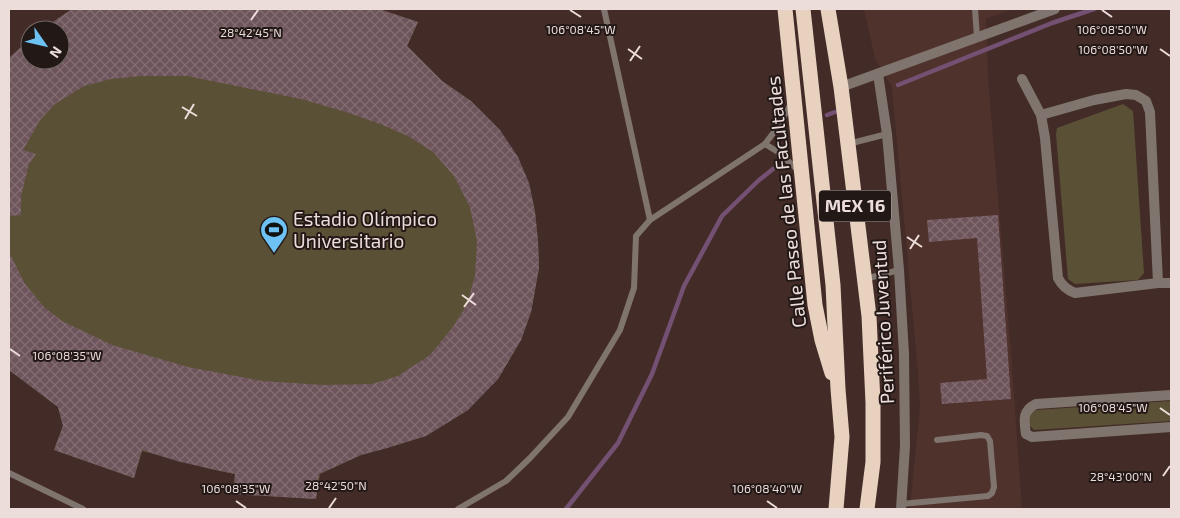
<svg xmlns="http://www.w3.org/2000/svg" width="1180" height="518" viewBox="0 0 1180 518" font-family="'Exo 2',sans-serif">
  <defs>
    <pattern id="building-cross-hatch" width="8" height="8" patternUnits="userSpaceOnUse" patternTransform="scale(1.25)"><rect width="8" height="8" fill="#6e555c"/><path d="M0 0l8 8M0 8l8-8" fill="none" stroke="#836d73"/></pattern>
  </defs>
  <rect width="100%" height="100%" fill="#432c28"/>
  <path fill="#50322d" d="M864,9H1012L986,19L988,78L1011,353L1022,509H910L920,407L918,372L892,87L875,58Z"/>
  <g fill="#5a5035">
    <path d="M73,9H325L331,11L332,9H379L418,22L407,46L442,81L471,101L529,183L535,212L538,241L539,268L531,312L521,340L498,379L468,410L426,436L387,448L361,455L320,474L316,499L233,494L235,474L211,469L142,451L134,478L54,450L63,426L58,407L9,370V58L30,39V60H60V30H41Z"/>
    <path d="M1123,104L1133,111L1144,273L1138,280L1075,284L1068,279L1056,134L1057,128Z"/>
    <path d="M1171,401V421L1034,430L1028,424V415L1036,410Z"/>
  </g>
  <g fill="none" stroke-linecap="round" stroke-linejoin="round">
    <g stroke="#745073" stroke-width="4.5">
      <path d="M898,85L1052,23L1094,9"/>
      <path d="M827,115L835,112"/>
      <path d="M566,509L618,443L652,374L684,286L722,216L758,181L773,169"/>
    </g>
  </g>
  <g fill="url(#building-cross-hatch)">
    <path d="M72,9H379L418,22L407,46L442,81L471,101L500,130L518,157L529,183L535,212L538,241L539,268L531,312L521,340L498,379L468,410L426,436L387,448L361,455L319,474L316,499L233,494L235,474L211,469L177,461L142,450L134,478L54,450L63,426L58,407L9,370V252L25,284L44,307L62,321L112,345L188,367L262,381L324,385L372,384L398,376L430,355L453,327L466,306L475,276L477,241L470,207L454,176L433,152L408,136L380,124L346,112L301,99L187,76H142L111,79L84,86L55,104L40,120L23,150L36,154L29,164L21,196V215L9,216V58L30,39V60H60V30H41Z"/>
    <path d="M998,215L1011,399L942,404L940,383L987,379L977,238L929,242L927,220Z"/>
  </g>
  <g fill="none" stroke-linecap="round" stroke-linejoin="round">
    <g stroke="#7f756e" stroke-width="6">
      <path d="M604,9L650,220"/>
      <path d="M975,9L977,37"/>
      <path d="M765,144L778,152L799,171"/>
      <path d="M848,144L887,134"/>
      <path d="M865,279L899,270"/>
      <path d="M9,473L83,509"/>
      <path d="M901,504L988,496L992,493L994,487L990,441L987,436L981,435L937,440"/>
      <path d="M458,509L506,481L530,458L568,417L620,330L634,288L636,236L650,220L765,144L777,128L791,104"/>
    </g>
    <g stroke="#7f756e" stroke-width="10">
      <path d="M878,74L887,134L899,270L904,354L905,446L901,509"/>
      <path d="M1022,79L1041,115"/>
      <path d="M841,87L1055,9"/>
      <path d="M1158,283L1150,112L1146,101L1136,95L1126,94L1094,100L1041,115L1045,138L1058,278C1062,286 1067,290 1075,293L1158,283H1171"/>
      <path d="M1171,395L1036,404C1022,411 1024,420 1026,434L1032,437L1171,427"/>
    </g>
    <g stroke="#e8d1bf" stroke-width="15">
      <path d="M785,9L815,305L822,340L832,373"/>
      <path d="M803,9L833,285L838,389L842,437L836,509"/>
      <path d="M828,9L841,87L869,316L873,403V462L867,509"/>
    </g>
  </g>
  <path fill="none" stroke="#ecddda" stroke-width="2" d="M570,10L581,17M1102,10L1112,17M251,20L258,10M628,49L642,59M1160,49L1170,56M630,61L640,46M182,107L197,116M185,119L194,104M907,237L922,247M910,249L919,235M462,295L476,305M464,307L474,293M10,349L20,356M1160,408L1170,415M1163,476L1170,466M236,501L246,508M767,501L777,508M329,508L336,498"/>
  <defs>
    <symbol id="stadium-pin" viewBox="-11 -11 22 30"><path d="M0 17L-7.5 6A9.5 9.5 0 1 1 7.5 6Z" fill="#6dc2f3" stroke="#221816"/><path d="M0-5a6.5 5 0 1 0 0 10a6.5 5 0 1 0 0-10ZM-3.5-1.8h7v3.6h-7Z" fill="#111"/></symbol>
  </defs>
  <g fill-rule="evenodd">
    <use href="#stadium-pin" x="258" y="214" width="32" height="43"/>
  </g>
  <g text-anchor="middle" stroke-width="4" stroke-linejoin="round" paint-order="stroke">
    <rect fill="#221816" stroke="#afa29f" stroke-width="1" x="819" y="190.5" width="72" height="31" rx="4"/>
    <g font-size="18" font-weight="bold" fill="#ecddda">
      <text x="855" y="212">MEX 16</text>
    </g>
    <g font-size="19" fill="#ecddda" stroke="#221816">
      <text transform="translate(786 202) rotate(-96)" y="7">Calle Paseo de las Facultades</text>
      <text transform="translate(883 322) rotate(-93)" y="7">Periférico Juventud</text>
    </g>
    <g font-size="19" fill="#ecddda" stroke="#221816" text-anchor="start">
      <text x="293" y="226">Estadio Olímpico<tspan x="293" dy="22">Universitario</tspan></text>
    </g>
  </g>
  <g font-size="12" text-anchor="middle" fill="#ecddda" stroke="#221816" stroke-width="4" stroke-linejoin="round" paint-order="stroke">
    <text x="1112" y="34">106°08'50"W</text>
    <text x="581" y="34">106°08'45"W</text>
    <text x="251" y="37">28°42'45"N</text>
    <text x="1113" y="54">106°08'50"W</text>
    <text x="67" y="360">106°08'35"W</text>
    <text x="1113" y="412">106°08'45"W</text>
    <text x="1121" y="481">28°43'00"N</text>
    <text x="336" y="490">28°42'50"N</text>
    <text x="236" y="493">106°08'35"W</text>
    <text x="767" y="493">106°08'40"W</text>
  </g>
  <rect width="1180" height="518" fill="none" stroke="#ecddda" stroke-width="20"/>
  <g transform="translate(45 45) rotate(124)"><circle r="24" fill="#221816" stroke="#736764"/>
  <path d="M0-4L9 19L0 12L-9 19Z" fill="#6dc2f3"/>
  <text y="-8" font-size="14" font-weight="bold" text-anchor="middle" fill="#ecddda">N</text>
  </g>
</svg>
